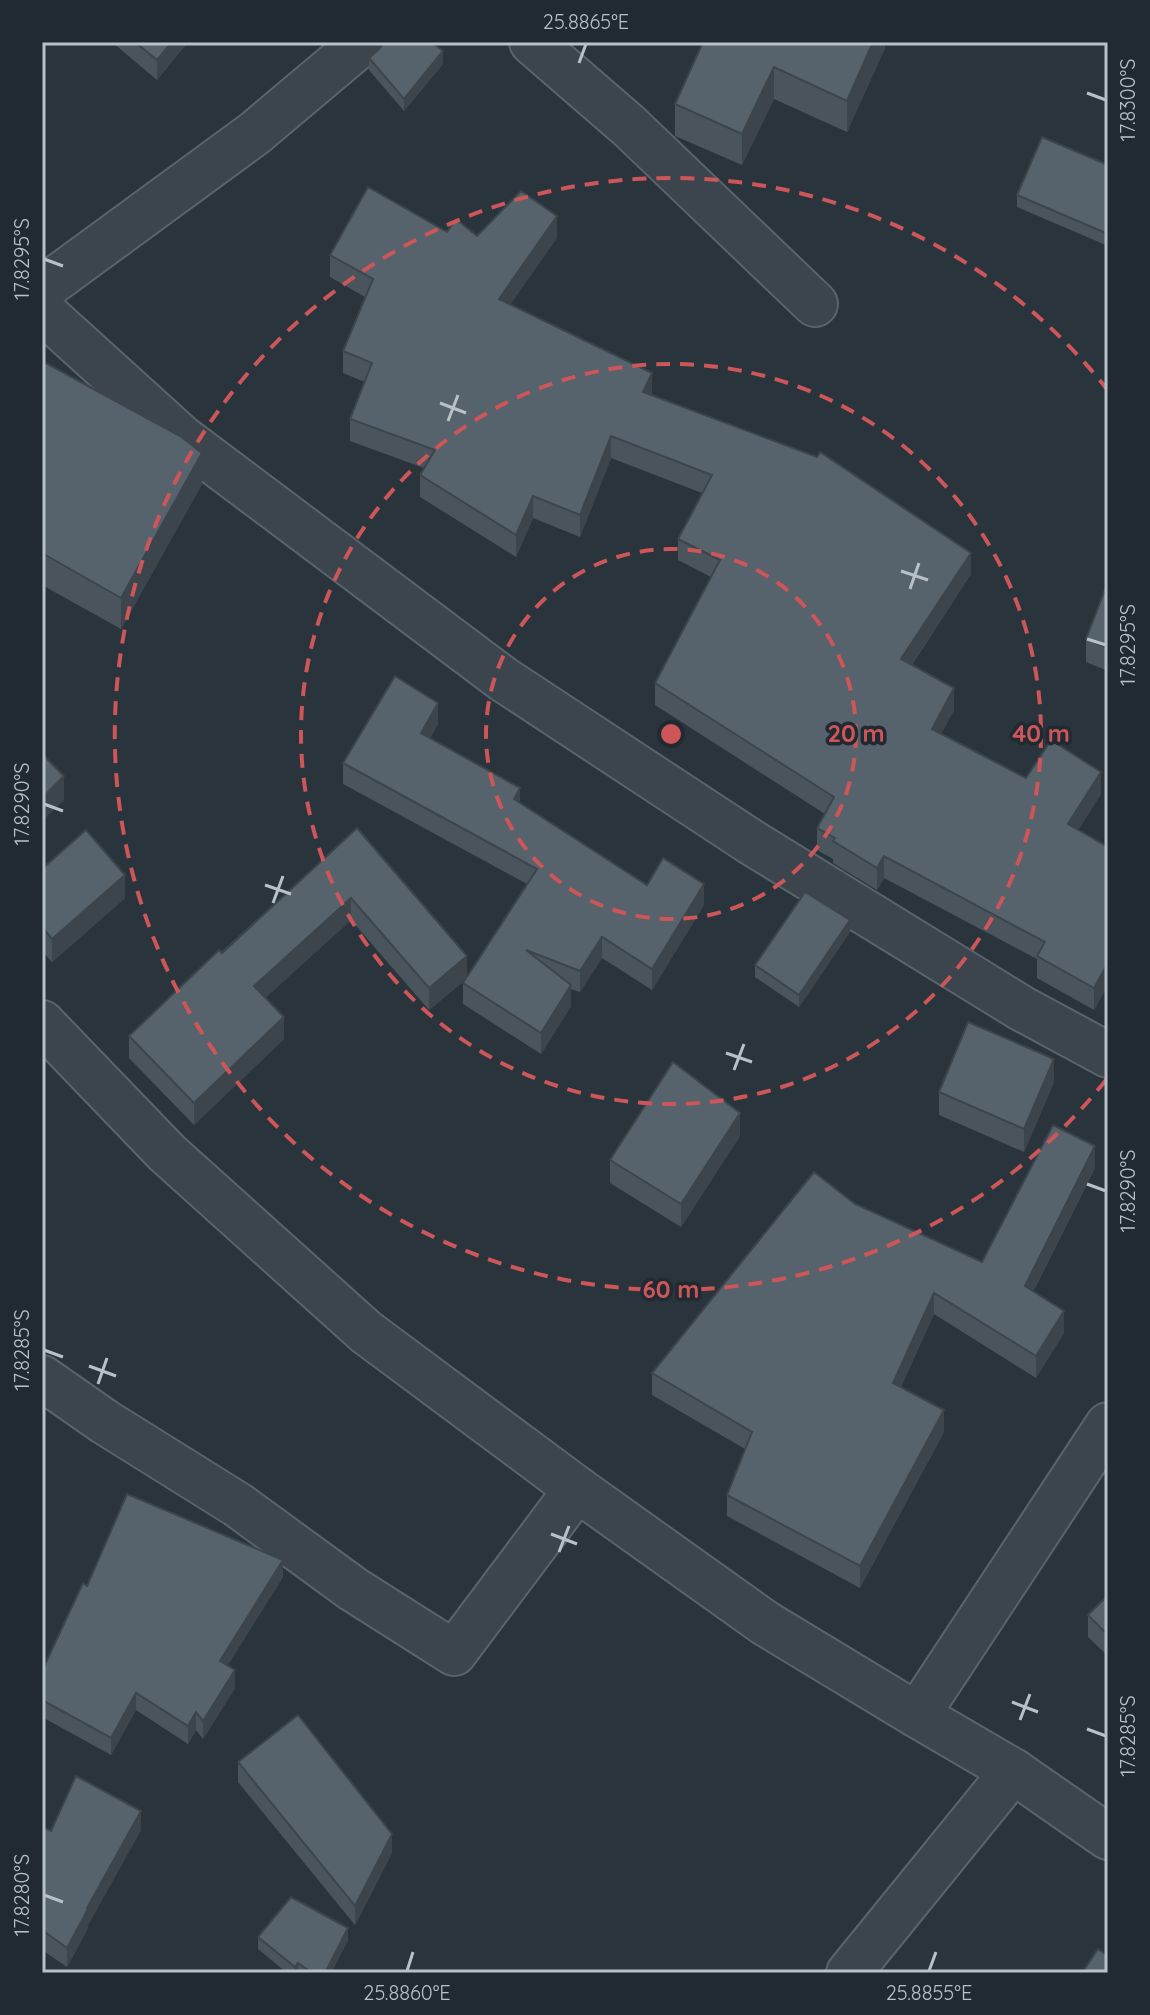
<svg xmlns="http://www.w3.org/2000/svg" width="1150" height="2015" viewBox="0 0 1150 2015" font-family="Quicksand,sans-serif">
  <rect width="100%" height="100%" fill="#29343d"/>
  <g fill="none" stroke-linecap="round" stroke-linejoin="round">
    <defs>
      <g id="minor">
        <path d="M532,42L629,126L815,304"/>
        <path d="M42,289L255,133L363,42"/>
        <path d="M42,311L182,438L503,679L751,842L1021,1008L1108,1055"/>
        <path d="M42,1023L167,1153L366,1332L577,1489L765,1623L917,1715L1013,1771L1108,1837"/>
        <path d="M42,1378L105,1422L238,1505L353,1589L454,1653L577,1489"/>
        <path d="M917,1715L1108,1425"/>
        <path d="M849,1973L1013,1771"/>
      </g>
    </defs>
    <use href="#minor" stroke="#5a636b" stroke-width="48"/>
    <use href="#minor" stroke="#3c454d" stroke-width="44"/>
  </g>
  <g fill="#4a545d">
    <path d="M112,42H188L157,80Z"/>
    <path d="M703,42H885V48L847,132L774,99L742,165L675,136V104Z"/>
    <path d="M369,58L443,64L404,111L369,70Z"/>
    <path d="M1108,165V246L1017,207V195Z"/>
    <path d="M447,232L477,236L557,238L510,304L652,396L971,574L912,665L954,710L941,734L1026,778L1101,794L1078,830L1108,847V985L1094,1010L1037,978V959L884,878L877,890L833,863V859L817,850V828L825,814L655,705V683L711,577L678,560V539L702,493L611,458L580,537L533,518L516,557L420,497V475L424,468L350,441V419L365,382L343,373V351L365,297L330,277V255Z"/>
    <path d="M42,367L202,484L121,629L42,585Z"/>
    <path d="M1108,582V671L1086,662V639Z"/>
    <path d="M438,724L430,738L520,803L647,885L704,905L652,990L602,958L580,992L571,989V1006L541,1054L463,1004V983L465,980L429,1010L351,920L265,998L284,1039L194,1125L129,1058V1036L357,828L467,976L527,884L343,784V763Z"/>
    <path d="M42,869L125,898L52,962L42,951Z"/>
    <path d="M850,932L799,1007L755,977V965Z"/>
    <path d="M1054,1082L1024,1152L939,1115V1092Z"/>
    <path d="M740,1136L681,1227L610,1183V1160Z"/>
    <path d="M1095,1168L1033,1292L1064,1333L1036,1378L934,1314L901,1387L944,1432L860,1588L727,1516V1495L745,1449L652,1395V1373L855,1204L982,1262Z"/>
    <path d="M283,1577L227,1666L235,1688L203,1739L196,1730L188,1744L136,1710L111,1755L42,1717V1671L87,1586Z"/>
    <path d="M1108,1595V1656L1088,1637V1615Z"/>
    <path d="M238,1762L392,1853L355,1925L238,1782Z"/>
    <path d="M42,1827L51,1831L141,1830L88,1925V1928L67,1967L42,1950Z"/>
    <path d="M258,1937L348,1940L331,1973H287L258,1949Z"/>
  </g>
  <g fill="#3c454c">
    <path d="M172,42H188L157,80V60Z"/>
    <path d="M873,42H885V48L847,132V101Z"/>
    <path d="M443,51V64L404,111V99Z"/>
    <path d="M774,67V99L742,165V134Z"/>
    <path d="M557,216V238L499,321V299Z"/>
    <path d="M652,373V395L643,414V392Z"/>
    <path d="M611,436V458L580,537V515Z"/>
    <path d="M202,453V484L121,629V598Z"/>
    <path d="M533,496V518L516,557V535Z"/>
    <path d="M971,553V574L901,681V659Z"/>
    <path d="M954,688V710L932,751V729Z"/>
    <path d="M438,703V724L421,753V733Z"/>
    <path d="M1101,772V794L1068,846V824Z"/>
    <path d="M64,776V800L42,821V798Z"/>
    <path d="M520,788V809L514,799Z"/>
    <path d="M884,856V878L877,890V868Z"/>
    <path d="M125,875V898L52,962V939Z"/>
    <path d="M704,884V905L652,990V969Z"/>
    <path d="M351,898V920L254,1008V986Z"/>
    <path d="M850,920V932L799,1007V995Z"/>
    <path d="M602,937V958L580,992V971Z"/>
    <path d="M467,956V978L429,1010V988Z"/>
    <path d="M1108,963V985L1094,1010V988Z"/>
    <path d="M571,985V1006L541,1054V1033Z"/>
    <path d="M284,1017V1039L194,1125V1103Z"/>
    <path d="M1054,1059V1082L1024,1152V1129Z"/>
    <path d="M740,1113V1136L681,1227V1204Z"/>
    <path d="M1095,1146V1168L1025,1308V1286Z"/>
    <path d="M934,1293V1314L893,1404V1383Z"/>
    <path d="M1064,1311V1333L1036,1378V1356Z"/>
    <path d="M944,1410V1432L860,1588V1566Z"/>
    <path d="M283,1560V1577L220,1678V1661Z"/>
    <path d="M235,1670V1688L203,1739V1721Z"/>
    <path d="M136,1693V1710L111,1755V1738Z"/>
    <path d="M196,1712V1730L188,1744V1726Z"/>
    <path d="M141,1811V1830L88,1925V1928L67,1967V1948L87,1908Z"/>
    <path d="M392,1834V1853L355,1925V1906Z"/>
    <path d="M348,1928V1940L331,1973H325Z"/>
    <path d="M298,1963V1973H295V1967Z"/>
  </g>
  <g fill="#56626c" stroke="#3c454c" stroke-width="2">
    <path d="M135,42H172L157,60Z"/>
    <path d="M384,42H431L443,51L404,99L369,58L379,49Z"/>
    <path d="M703,42H873L847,101L774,67L742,134L675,104Z"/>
    <path d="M1042,137L1108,165V234L1017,195Z"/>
    <path d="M368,187L447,232L456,219L477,236L521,191L557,216L499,299L652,373L643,392L817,457L820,452L971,553L901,659L954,688L932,729L1026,778L1051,740L1101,772L1068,824L1108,847V963L1094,988L1037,956L1045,942L884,856L877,868L833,841L835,838L817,828L834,797L655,683L720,560L678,539L712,475L611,436L580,515L533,496L516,535L420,475L435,450L350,419L372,363L343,351L373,279L330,255Z"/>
    <path d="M44,362L180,436L202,453L121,598L42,553V367Z"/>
    <path d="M1108,582V648L1086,639Z"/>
    <path d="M395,676L438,703L421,733L520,788L514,799L647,885L663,858L704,884L652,969L602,937L580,971L526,950L571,985L541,1033L463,983L537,869L343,763Z"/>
    <path d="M42,754L64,776L42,798Z"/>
    <path d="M357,828L467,956L429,988L351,898L254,986L284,1017L194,1103L129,1036L219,950L222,953Z"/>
    <path d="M86,830L125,875L52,939L42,927V869Z"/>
    <path d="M805,892L850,920L799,995L755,965Z"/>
    <path d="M968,1022L1054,1059L1024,1129L939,1092Z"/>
    <path d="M673,1062L740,1113L681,1204L610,1160Z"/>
    <path d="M1053,1125L1095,1146L1025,1286L1064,1311L1036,1356L934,1293L893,1383L944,1410L860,1566L727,1495L752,1432L652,1373L814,1172L855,1204L982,1262Z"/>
    <path d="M127,1494L283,1560L220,1661L235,1670L203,1721L196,1712L188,1726L136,1693L111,1738L42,1700V1671L83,1583L87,1586Z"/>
    <path d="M1108,1595V1635L1088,1615Z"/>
    <path d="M298,1715L392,1834L355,1906L238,1762Z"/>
    <path d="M76,1776L141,1811L87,1908L88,1909L67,1948L42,1930V1827L51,1831Z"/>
    <path d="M291,1897L348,1928L325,1973H312L298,1963L295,1967L258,1937Z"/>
    <path d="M1098,1949L1108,1956V1973H1082Z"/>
  </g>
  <path fill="none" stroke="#b8c0c8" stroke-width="3" d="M579,63L586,44M1087,93L1106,100M44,259L63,266M440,403L466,413M448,421L458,395M901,571L928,580M910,589L919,563M1087,639L1106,645M44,804L63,811M265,885L291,894M273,903L283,876M726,1053L752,1062M734,1070L744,1044M1087,1184L1106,1191M44,1350L63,1357M89,1366L116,1376M98,1384L107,1358M551,1534L577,1544M559,1552L569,1526M1012,1702L1038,1712M1020,1720L1030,1694M1087,1729L1106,1736M44,1895L63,1902M407,1971L413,1952M929,1971L936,1952"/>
  <g fill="none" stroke="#cd5658" stroke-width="4" stroke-dasharray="14 10">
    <circle cx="671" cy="734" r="185"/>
    <circle cx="671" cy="734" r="370"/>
    <path d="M1106 1080A556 556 0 1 1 1106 388"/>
  </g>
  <circle cx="671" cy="734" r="12" fill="#cd5658" stroke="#212a32" stroke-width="4"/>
  <g font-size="24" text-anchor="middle" font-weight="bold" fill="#cd5658" stroke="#212a32" stroke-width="7" stroke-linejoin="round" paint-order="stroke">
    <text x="856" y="742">20 m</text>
    <text x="1041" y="742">40 m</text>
    <text x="671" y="1298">60 m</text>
  </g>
  <rect width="1150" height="2015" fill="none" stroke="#212a32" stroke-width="88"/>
  <rect x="44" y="44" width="1062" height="1927" fill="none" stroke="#b8c0c8" stroke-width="3"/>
  <g font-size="20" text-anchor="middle" fill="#b8c0c8">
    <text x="586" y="29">25.8865°E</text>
    <text transform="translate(1128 100) rotate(-90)" y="7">17.8300°S</text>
    <text transform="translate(22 259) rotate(-90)" y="7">17.8295°S</text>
    <text transform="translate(1128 645) rotate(-90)" y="7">17.8295°S</text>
    <text transform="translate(22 804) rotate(-90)" y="7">17.8290°S</text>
    <text transform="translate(1128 1191) rotate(-90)" y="7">17.8290°S</text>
    <text transform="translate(22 1350) rotate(-90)" y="7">17.8285°S</text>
    <text transform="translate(1128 1736) rotate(-90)" y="7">17.8285°S</text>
    <text transform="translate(22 1895) rotate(-90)" y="7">17.8280°S</text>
    <text x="407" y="2000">25.8860°E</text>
    <text x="929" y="2000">25.8855°E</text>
  </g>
</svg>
